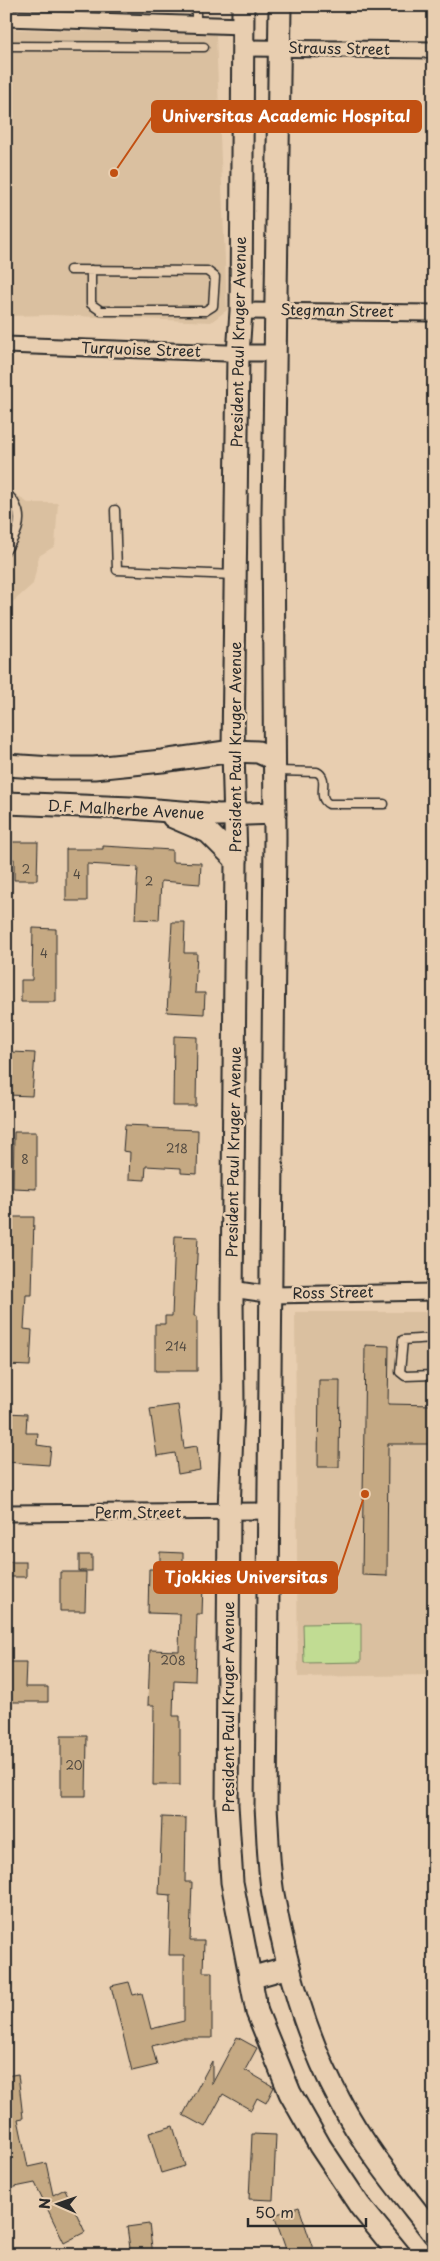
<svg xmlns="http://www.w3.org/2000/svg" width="440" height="2261" viewBox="0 0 440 2261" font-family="'Playpen Sans',sans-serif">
  <rect width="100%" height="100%" fill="#e8ceb0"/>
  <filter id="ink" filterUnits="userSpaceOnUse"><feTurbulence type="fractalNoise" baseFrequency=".02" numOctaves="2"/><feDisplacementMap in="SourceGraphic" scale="10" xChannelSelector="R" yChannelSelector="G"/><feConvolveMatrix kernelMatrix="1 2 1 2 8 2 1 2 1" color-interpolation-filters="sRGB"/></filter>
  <g filter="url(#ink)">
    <g fill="#dac0a0">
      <path d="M6,29L216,35L227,310L211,322L52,315L6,316Z"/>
      <path d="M6,488L28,503H58L55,546L39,556L33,584L6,608Z"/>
      <path d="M295,1312H434V1675L298,1677Z"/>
    </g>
    <path fill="#c1dc93" stroke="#76845f" d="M361,1623V1662L304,1663L303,1624Z"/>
    <g fill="#c5a983" stroke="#2b2b2b">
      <path d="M7,842H38L37,880H14V859H7Z"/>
      <path d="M103,846L172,850V862L201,863L200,884L161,881L159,920L135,919L138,867L87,864V901H66V849H103Z"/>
      <path d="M172,922H185L184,953H197L195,993H205L204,1014L167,1012Z"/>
      <path d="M33,928L56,929V1002H21V980H32Z"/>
      <path d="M174,1036L197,1037L196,1106H173Z"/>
      <path d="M11,1052L35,1053L32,1096L8,1095Z"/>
      <path d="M125,1125L148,1126V1128L198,1130L197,1174L181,1173V1168L146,1166L145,1180L129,1179L130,1152L123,1151Z"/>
      <path d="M14,1132H36V1189L13,1188Z"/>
      <path d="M8,1217H34L32,1295H26L24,1329L32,1330L30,1366L6,1365Z"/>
      <path d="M175,1236L198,1237L194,1316H197V1371H155V1324H165V1316H172Z"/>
      <path d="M365,1345L389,1346L388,1404L434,1405V1444H388L387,1576L362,1575Z"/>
      <path d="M319,1380H340L339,1467H318Z"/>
      <path d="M178,1405L184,1448L197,1446L200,1470L178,1474L175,1453L157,1456L150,1409Z"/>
      <path d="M7,1413L27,1414L26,1433H38L37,1445L51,1447L49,1465L6,1462Z"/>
      <path d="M160,1552L183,1553V1570L215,1573V1586L203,1585L202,1614H197L195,1681L174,1680L173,1716H180V1785H153L154,1705H148L150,1650L179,1651L180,1614L148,1613L149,1569H160Z"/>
      <rect x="79" y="1555" width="13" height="16"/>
      <rect x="6" y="1562" width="20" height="15"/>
      <path d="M60,1572H86L85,1611H60Z"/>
      <path d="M6,1662H26L25,1687H48V1702H6Z"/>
      <path d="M61,1736H87L86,1796H61Z"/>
      <path d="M162,1817L186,1818L185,1882H192L190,1941H204L203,1972H212V2038H182L152,2046L157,2065L132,2071L111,1986L129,1982L133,1995L142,1993L151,2029L184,2021V1955H169L171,1895L159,1894Z"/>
      <path d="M237,2037L257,2048L245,2070L274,2087L266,2103L257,2098L251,2110L223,2094L205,2127L183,2115L212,2061V2084Z"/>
      <path d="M18,2074L23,2118L18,2119L28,2167L46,2163L53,2195L65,2189L85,2232L64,2243L35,2183L10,2188L6,2173V2132H8L6,2076Z"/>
      <path d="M173,2126L185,2166L161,2173L149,2133Z"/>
      <path d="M252,2134L276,2135L273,2200L249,2199Z"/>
      <path d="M299,2207L315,2255H288L274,2215Z"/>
      <path d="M149,2224L153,2255H131L127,2227Z"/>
    </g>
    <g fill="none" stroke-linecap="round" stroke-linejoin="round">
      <defs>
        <g id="lane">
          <path d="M196,23V6"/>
          <path d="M6,46L204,47"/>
          <path d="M70,270L207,271L215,277L213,306L205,311H101L91,304V270"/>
          <path d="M6,494C12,497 13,501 16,506C24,522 15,537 6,550"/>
          <path d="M115,510L117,570L234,575"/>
          <path d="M277,771L317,772C331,779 315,797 329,804H384"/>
          <path d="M434,1338L403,1340L400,1372L405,1376L434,1375"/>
        </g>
        <g id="street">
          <path d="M6,18L243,26"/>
          <path d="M244,48L434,50"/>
          <path d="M241,311L434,313"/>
          <path d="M6,345L226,353H276"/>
          <path d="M232,1289L272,1295L434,1292"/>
          <path d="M6,1513L270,1511"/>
        </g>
        <g id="secondary">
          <path d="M243,6L241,311L238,354L233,751L236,860L232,1298L233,1404L229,1511L227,1805L232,1882L257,2012L290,2093L320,2146L360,2206L400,2255"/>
          <path d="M280,6L273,514L275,838L266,1807C268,1835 268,1865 273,1894C286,1966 305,2036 340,2101C365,2149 401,2191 434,2234"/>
          <path d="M6,765L52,768H94L162,761L233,751L258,752L274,759"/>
          <path d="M6,803L131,808L219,815L275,813"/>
          <path d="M173,817L208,832L236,860"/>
          <path d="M250,1978L289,1967"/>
        </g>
      </defs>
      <use href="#lane" stroke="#2b2b2b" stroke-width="11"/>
      <use href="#street" stroke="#2b2b2b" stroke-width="19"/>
      <use href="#secondary" stroke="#2b2b2b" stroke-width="25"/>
      <use href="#lane" stroke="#e8ceb0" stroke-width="8"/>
      <use href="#street" stroke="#e8ceb0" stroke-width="15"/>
      <use href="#secondary" stroke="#e8ceb0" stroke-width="21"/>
    </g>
  </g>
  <g text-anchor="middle" stroke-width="5" stroke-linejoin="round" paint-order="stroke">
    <g font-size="12" fill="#524a41">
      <text x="26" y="874">2</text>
      <text x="77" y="879">4</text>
      <text x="149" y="886">2</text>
      <text x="44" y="958">4</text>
      <text x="177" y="1153">218</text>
      <text x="25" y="1164">8</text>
      <text x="176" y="1351">214</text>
      <text x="173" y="1665">208</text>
      <text x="74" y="1770">20</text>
    </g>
    <g font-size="15" fill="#2b2b2b" stroke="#e8ceb0">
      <text transform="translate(339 49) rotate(1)" y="5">Strauss Street</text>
      <text transform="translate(337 311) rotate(1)" y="5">Stegman Street</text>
      <text transform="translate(239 342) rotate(-89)" y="5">President Paul Kruger Avenue</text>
      <text transform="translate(141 350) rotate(2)" y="5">Turquoise Street</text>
      <text transform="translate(236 747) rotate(-90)" y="5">President Paul Kruger Avenue</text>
      <text transform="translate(126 810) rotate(3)" y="5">D.F. Malherbe Avenue</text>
      <text transform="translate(234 1152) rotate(-89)" y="5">President Paul Kruger Avenue</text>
      <text transform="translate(333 1293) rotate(-1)" y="5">Ross Street</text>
      <text x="138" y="1518">Perm Street</text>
      <text transform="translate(229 1707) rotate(-90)" y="5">President Paul Kruger Avenue</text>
    </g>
  </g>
  <path fill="none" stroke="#c25012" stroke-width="2" d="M114 173L152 117M365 1494L337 1577"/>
  <g fill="#c25012" stroke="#e8ceb0" stroke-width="2">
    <circle cx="114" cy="173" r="5"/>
    <circle cx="365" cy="1494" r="5"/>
  </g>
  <g fill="#c25012" stroke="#c25012" stroke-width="2">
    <rect x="152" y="101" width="269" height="31" rx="5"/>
    <rect x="154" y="1562" width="183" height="31" rx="5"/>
  </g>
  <g font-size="16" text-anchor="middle" font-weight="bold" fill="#fff">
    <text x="286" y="122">Universitas Academic Hospital</text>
    <text x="246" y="1583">Tjokkies Universitas</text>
  </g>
  <rect width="440" height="2261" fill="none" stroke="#e8ceb0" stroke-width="25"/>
  <rect x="12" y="12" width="415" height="2236" fill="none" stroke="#2b2b2b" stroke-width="2" filter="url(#ink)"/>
  <g transform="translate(58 2204) rotate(272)" stroke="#e8ceb0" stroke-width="4" paint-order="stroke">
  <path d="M0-4L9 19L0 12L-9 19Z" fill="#2b2b2b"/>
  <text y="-8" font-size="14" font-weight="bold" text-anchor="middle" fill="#2b2b2b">N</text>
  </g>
  <path d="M248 2218v8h118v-8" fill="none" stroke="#2b2b2b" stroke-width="2.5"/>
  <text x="255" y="2218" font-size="15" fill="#2b2b2b" stroke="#e8ceb0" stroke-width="4" paint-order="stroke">50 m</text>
</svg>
